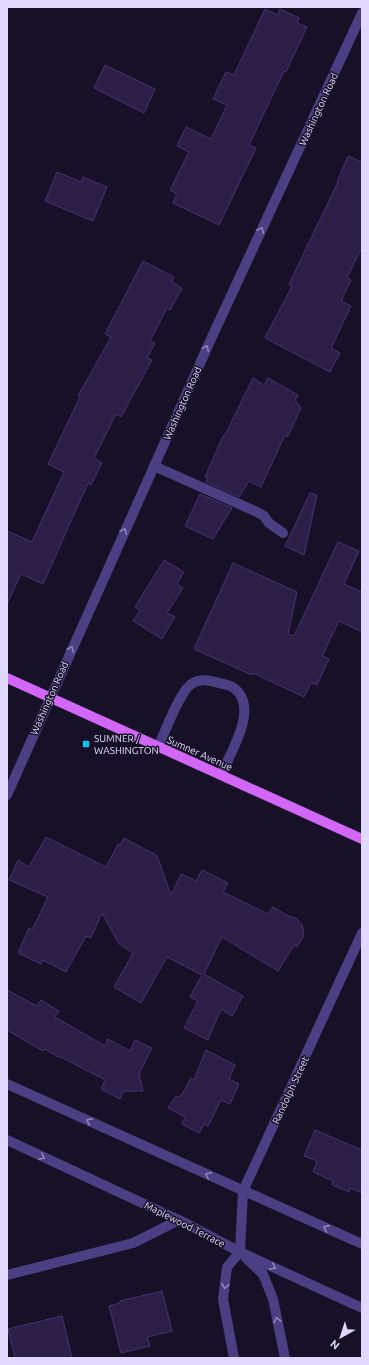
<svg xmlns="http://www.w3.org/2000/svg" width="369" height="1365" viewBox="0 0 369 1365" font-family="Ubuntu,sans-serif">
  <rect width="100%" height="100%" fill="#171127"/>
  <g fill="#2b1e47" stroke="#463271">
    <path d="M265,9L278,15L280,9L299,18L297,23L307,27L286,72L284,71L249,145L256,148L219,225L173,203L177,194L170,190L189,152L177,146L186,127L211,139L227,105L213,99L226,72L234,75Z"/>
    <path d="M105,65L155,89L144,113L94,88Z"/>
    <path d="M348,156L362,162V247L347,278L351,280L341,301L351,306L331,348L340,353L330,372L265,338L292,286L289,284L338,182H337Z"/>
    <path d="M57,172L81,182L83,177L107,187L93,221L45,201Z"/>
    <path d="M143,261L174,277L172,282L182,288L170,310L167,308L150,341L155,343L147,358L152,360L121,417L116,414L94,458L102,463L91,485L88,483L43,584L21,574L7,604V531L32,542L64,472L48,464L80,397L78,396L111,337L105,334Z"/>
    <path d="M253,378L264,385L268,378L298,395L295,400L301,408L288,436L284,437L261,487L249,481L239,497L206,482L208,478L205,477L223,436L224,437Z"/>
    <path d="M310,493L317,495L304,555L285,546Z"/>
    <path d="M200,494L232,508L213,539L185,526Z"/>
    <path d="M338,542L359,551L344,584L362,592V632L339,621L322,656L329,659L317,685L311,683L304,697L253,673L252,675L194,649L233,563L297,592L288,634L294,636Z"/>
    <path d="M164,560L184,572L177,584L183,588L167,613L175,617L162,639L133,621L140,610L135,607Z"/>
    <path d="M46,837L106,867L118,844L120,845L124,838L154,854L157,856L171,895L181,874L196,881L202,870L228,883L223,892L268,914L273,907L288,916L296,918L302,925L304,935L297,947L294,945L278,971L222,937L204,974L243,996L232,1016L221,1009L208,1040L184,1028L198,1001L190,997L202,975L167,957L141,1003L114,987L133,953L119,944L102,913L91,938L86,936L66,972L43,960L41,964L18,953L29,928L32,930L48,897L9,880L18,860L29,867Z"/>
    <path d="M7,990L37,1006L41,1000L59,1011L55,1017L105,1046L108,1039L130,1051L135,1040L152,1048L139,1074L143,1091H123L120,1099L101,1089L105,1080L61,1057L60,1058L45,1049L43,1051L7,1030Z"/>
    <path d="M206,1050L235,1065L229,1079L239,1084L230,1104L221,1100L208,1126L204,1124L199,1133L182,1124L185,1117L168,1108L175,1097L181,1096L191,1078L194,1080Z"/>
    <path d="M315,1130L362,1150V1193L350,1188L349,1192L332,1185L333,1181L313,1172L317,1161L304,1156Z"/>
    <path d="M162,1291L172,1331L147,1337L150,1346L121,1353L109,1306L120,1303V1301Z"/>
    <path d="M62,1316L72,1358H15L8,1329Z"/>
  </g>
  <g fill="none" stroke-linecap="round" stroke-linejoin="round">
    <g stroke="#4a3f83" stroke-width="10">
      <path d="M154,466L257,512L264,516L269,523L283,533"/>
      <path d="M158,747C165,732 179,694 190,685C198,678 210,680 219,683C224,684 230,685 234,688C260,708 230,753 221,775"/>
    </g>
    <g stroke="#4a3f83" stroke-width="10">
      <path d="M7,795L211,339L362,13"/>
      <path d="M7,1084L362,1244"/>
      <path d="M7,1140L183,1222L240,1252L362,1308"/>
      <path d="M240,1252L243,1191L362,933"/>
      <path d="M246,1258L263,1274L273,1299L285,1358"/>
      <path d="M7,1275L133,1243L179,1220"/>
      <path d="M234,1358L223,1299L227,1267L240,1252"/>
    </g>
    <path stroke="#d266f6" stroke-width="10" d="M7,678L362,839"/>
  </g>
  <defs><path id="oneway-chevron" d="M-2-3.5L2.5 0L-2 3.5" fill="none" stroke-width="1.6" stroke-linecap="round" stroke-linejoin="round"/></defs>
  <g stroke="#8e84ba">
    <use href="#oneway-chevron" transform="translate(261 230) rotate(-65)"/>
    <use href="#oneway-chevron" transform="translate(206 348) rotate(-66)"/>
    <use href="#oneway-chevron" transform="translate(124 531) rotate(-66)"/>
    <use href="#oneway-chevron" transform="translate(71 649) rotate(-66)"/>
    <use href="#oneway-chevron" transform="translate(89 1121) rotate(-156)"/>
    <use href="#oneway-chevron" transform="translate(42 1157) rotate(25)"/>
    <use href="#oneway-chevron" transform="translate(208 1175) rotate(-156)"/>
    <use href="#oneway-chevron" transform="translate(326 1228) rotate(-156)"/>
    <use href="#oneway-chevron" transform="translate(273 1267) rotate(25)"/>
    <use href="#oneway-chevron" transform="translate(225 1286) rotate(99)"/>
    <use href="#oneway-chevron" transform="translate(277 1320) rotate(-102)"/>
  </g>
  <rect fill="#10c0f1" stroke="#171127" stroke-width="1.5" x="82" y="740" width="8" height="8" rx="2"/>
  <g text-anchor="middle" stroke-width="3" stroke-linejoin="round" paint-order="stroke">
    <g font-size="10" fill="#e1d9fd" stroke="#171127">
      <text transform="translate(318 109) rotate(-65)" y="4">Washington Road</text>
      <text transform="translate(182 403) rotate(-66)" y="4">Washington Road</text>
      <text transform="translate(49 698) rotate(-66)" y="4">Washington Road</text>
      <text transform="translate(200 753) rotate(24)" y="4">Sumner Avenue</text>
      <text transform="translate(290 1090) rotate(-65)" y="4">Randolph Street</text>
      <text transform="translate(185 1224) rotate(27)" y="4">Maplewood Terrace</text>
    </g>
    <g font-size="10" fill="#e1d9fd" stroke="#171127" text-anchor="start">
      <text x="94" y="742">SUMNER /<tspan x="94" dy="12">WASHINGTON</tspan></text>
    </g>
  </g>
  <rect width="369" height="1365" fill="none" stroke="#e1d9fd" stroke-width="16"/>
  <g transform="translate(341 1337) rotate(219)" stroke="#171127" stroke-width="3" paint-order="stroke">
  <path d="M0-3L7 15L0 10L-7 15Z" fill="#e1d9fd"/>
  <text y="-6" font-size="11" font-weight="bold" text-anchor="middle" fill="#e1d9fd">N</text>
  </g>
</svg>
